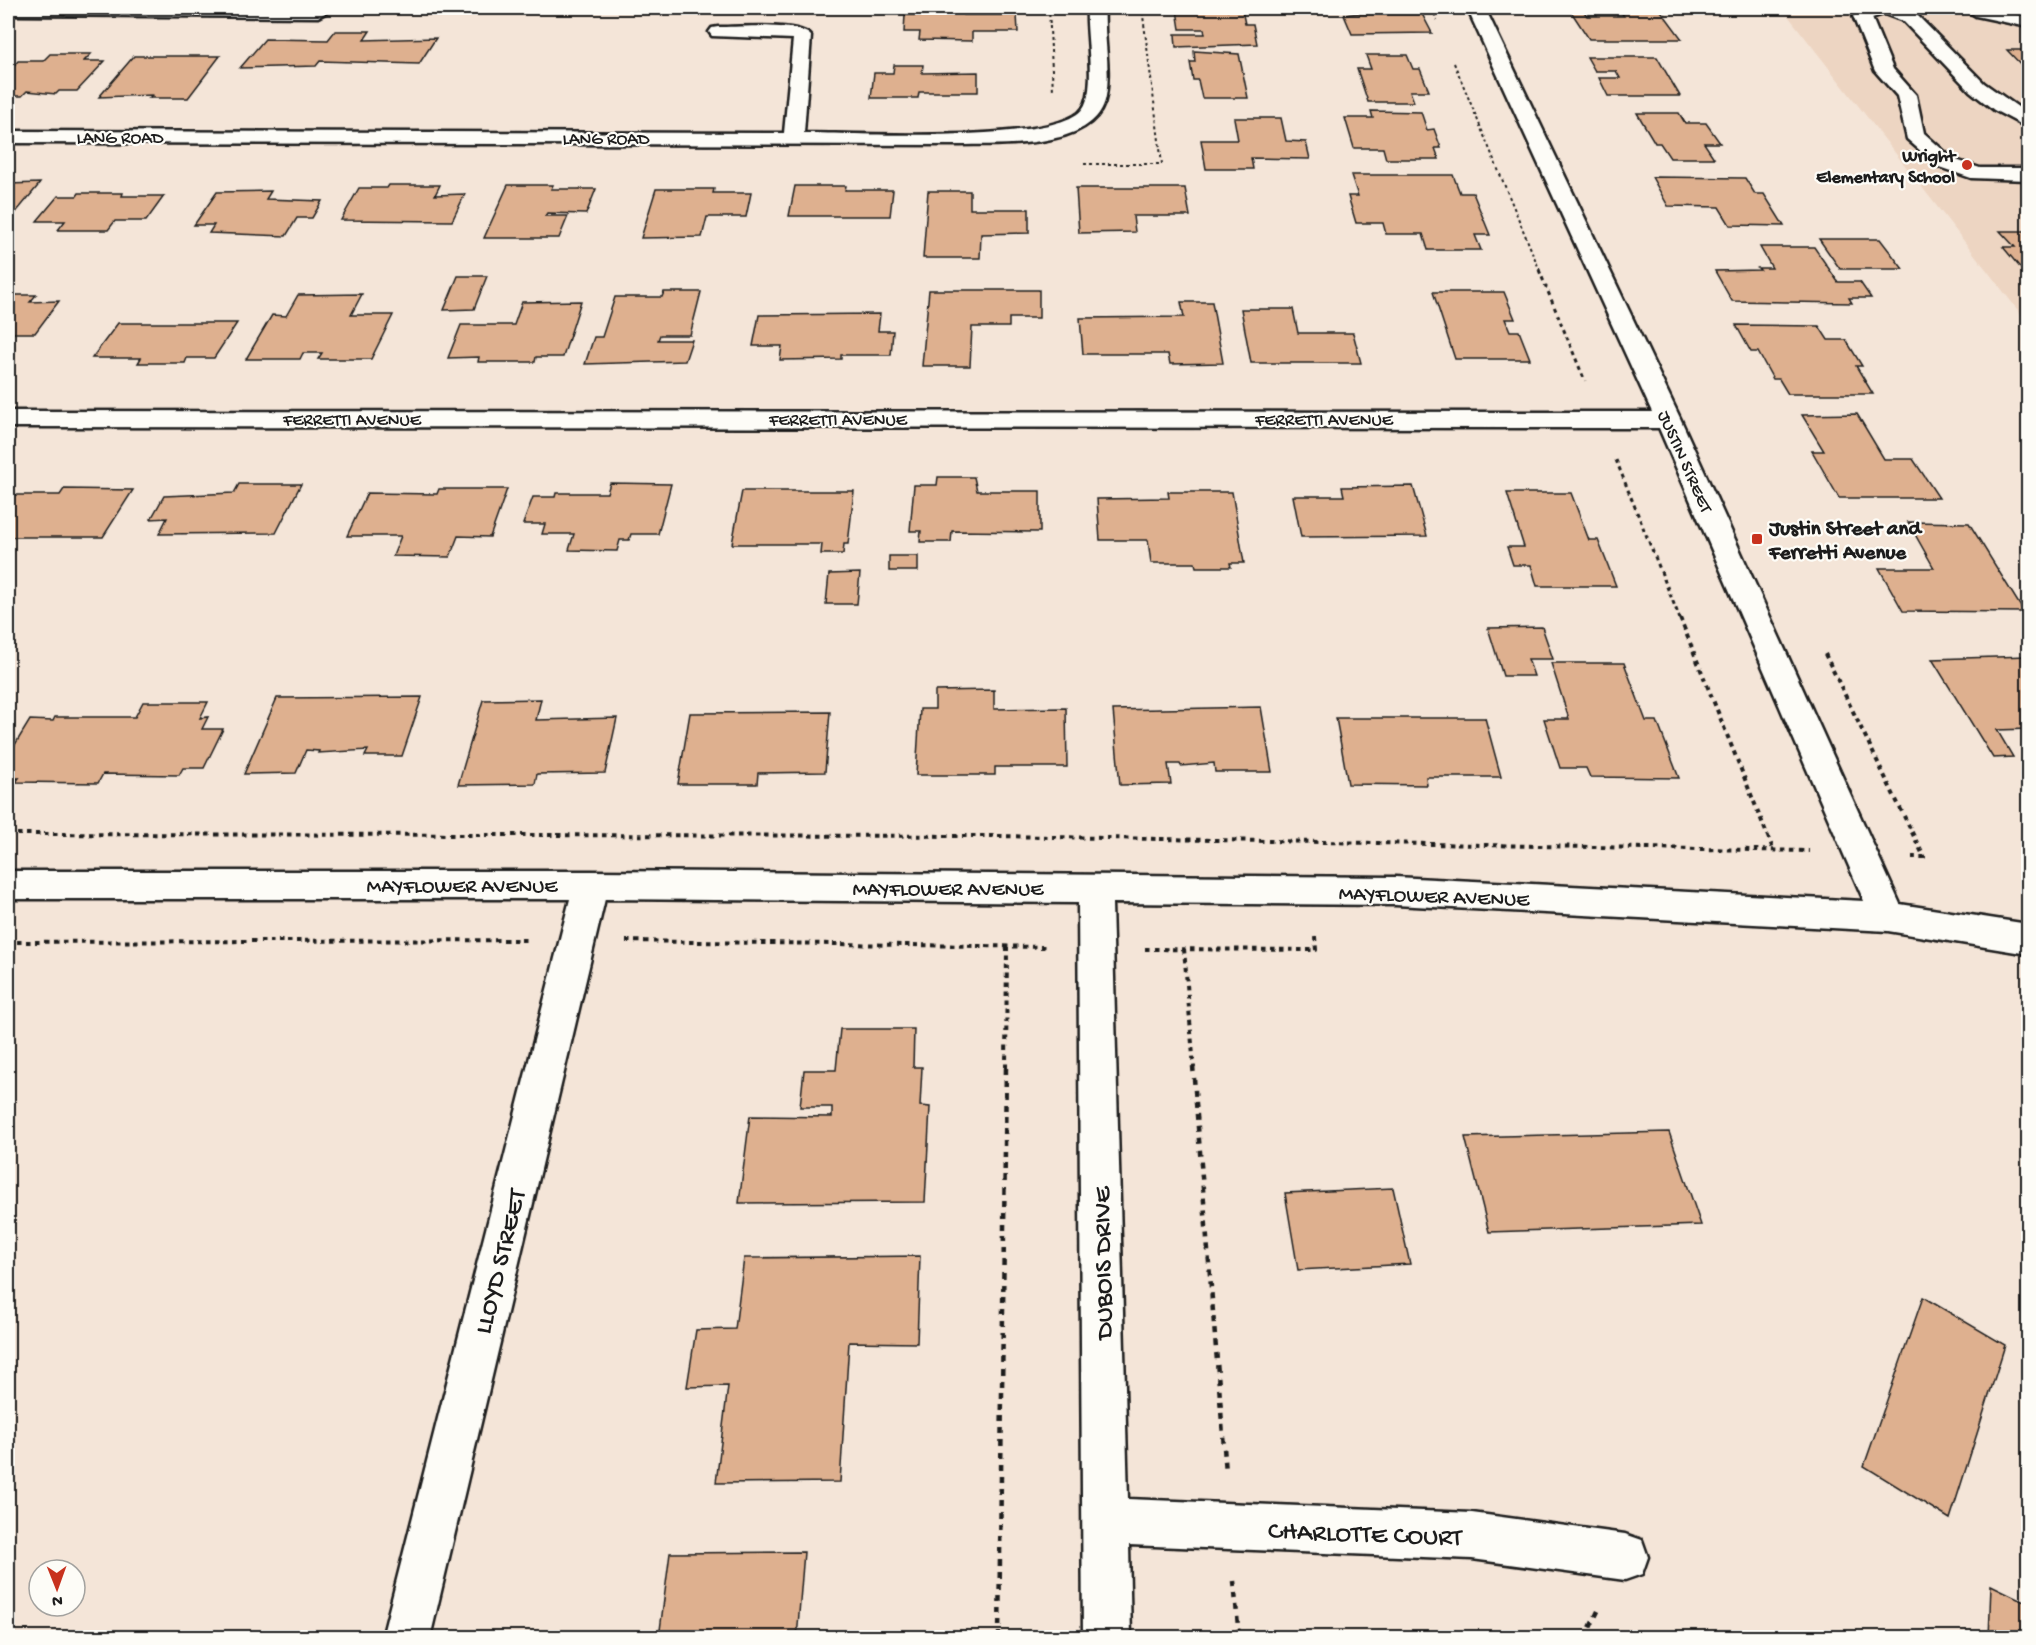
<svg xmlns="http://www.w3.org/2000/svg" width="2036" height="1645" viewBox="0 0 2036 1645" font-family="'Gochi Hand',sans-serif">
  <rect width="100%" height="100%" fill="#f4e5d8"/>
  <filter id="ink" filterUnits="userSpaceOnUse"><feTurbulence type="fractalNoise" baseFrequency=".0167" numOctaves="2"/><feDisplacementMap in="SourceGraphic" scale="12" xChannelSelector="R" yChannelSelector="G"/><feConvolveMatrix kernelMatrix="1 2 1 2 8 2 1 2 1" color-interpolation-filters="sRGB"/></filter>
  <g filter="url(#ink)">
    <path fill="#edd5c2" d="M1782,8H2028V323Z"/>
    <g fill="#deb08f" stroke="#1c1c1c" stroke-width="1.5">
      <path d="M1618,8H1659L1682,39H1589L1570,10H1583L1587,16H1624Z"/>
      <path d="M921,10H964V15H1017L1018,32H972V41L919,40L920,32H904L905,15H921Z"/>
      <path d="M1177,10H1242L1245,24H1253L1257,44L1176,47L1175,34H1205L1204,29H1180Z"/>
      <path d="M1359,13L1422,14L1432,33L1352,34L1344,15Z"/>
      <path d="M335,31H370L364,40L436,38L419,64L320,61L316,66L240,68L265,39L328,40Z"/>
      <path d="M2007,50H2028V72Z"/>
      <path d="M1194,51L1239,54L1248,98H1202L1198,80H1193L1190,62H1195Z"/>
      <path d="M50,54H91L84,61H105L77,91H59L56,94L27,91L22,96H8V72L18,61H43Z"/>
      <path d="M1366,55H1407L1413,69H1420L1429,91H1410L1414,102H1368L1357,69H1371Z"/>
      <path d="M134,56H220L188,98H149L152,95L99,97Z"/>
      <path d="M1587,57H1657L1680,96H1608L1599,78H1620L1616,71H1595Z"/>
      <path d="M894,65H923L922,73L978,72V92H919L918,98H871L874,73H893Z"/>
      <path d="M1371,111L1421,112L1427,130L1434,129L1441,148H1435L1439,159H1386L1383,148H1354L1345,118H1373Z"/>
      <path d="M1637,113H1679L1685,123H1706L1720,143H1704L1714,158H1670L1660,143H1655Z"/>
      <path d="M1234,118H1281L1286,141L1306,142L1310,159L1251,158L1253,169H1206L1201,140H1238Z"/>
      <path d="M1351,175H1453L1460,193H1473L1490,235H1475L1481,250H1428L1423,234H1386L1383,223H1356L1348,196H1358Z"/>
      <path d="M1652,177L1745,178L1755,194H1764L1784,226L1730,225L1719,207L1668,206Z"/>
      <path d="M40,183L37,187L8,222V184Z"/>
      <path d="M389,185H440L435,195L465,194L452,221L341,220L359,188H387Z"/>
      <path d="M508,185H553L551,189H596L586,214L547,213L545,216H568L559,238H484Z"/>
      <path d="M795,186H846L845,190H893L890,216H789Z"/>
      <path d="M1076,188H1185L1190,216H1133L1135,232L1079,233Z"/>
      <path d="M656,189H714L713,193H751L746,217H707L702,237L641,238Z"/>
      <path d="M271,191L266,199L322,201L312,218H297L286,236L209,233L214,225H194L217,192Z"/>
      <path d="M928,191H970V209H1029V233L981,234L980,258H923Z"/>
      <path d="M79,193H123L122,196H164L146,221H115L108,230H58L65,221H37L58,196H77Z"/>
      <path d="M2000,231H2028V277L2003,247H2015Z"/>
      <path d="M1819,239H1880L1903,269H1840Z"/>
      <path d="M1760,247H1814L1838,282H1860L1871,298H1849L1852,303L1732,301L1715,271L1760,270L1758,268H1772Z"/>
      <path d="M458,276H487L474,309L444,310Z"/>
      <path d="M929,290H1039V318H1009V327H972L970,366H922Z"/>
      <path d="M664,292H701L690,335H660L658,340H692L685,361L585,364L594,337H602L615,297H662Z"/>
      <path d="M1433,292H1504L1515,319H1505L1510,331H1519L1530,359H1455Z"/>
      <path d="M362,294L351,315H393L371,359H318L322,353H303L300,359H246L272,315L286,316L298,295Z"/>
      <path d="M8,295H36L30,302L59,301L35,333H8Z"/>
      <path d="M581,301L563,357H536L535,362H478L479,357L448,358L461,325H514L522,302Z"/>
      <path d="M1181,302H1212L1223,363L1170,364L1168,354H1083L1080,318L1184,317Z"/>
      <path d="M1241,309H1293L1298,333H1353L1361,363H1251Z"/>
      <path d="M880,314L878,331H893L891,355H841V359L780,360L782,346H753L759,315Z"/>
      <path d="M118,323H237L214,358H187L185,363H138L141,358H92Z"/>
      <path d="M1736,325L1819,326L1828,340H1846L1862,366H1856L1873,394H1788L1779,379H1773L1758,352H1751Z"/>
      <path d="M1857,414L1884,459H1913L1939,498H1839L1812,451H1824L1802,415Z"/>
      <path d="M938,477H974L977,491H1040V532L952,531L951,542H920L921,531H910L914,485H937Z"/>
      <path d="M610,483L671,484L658,534H631L629,540H620L617,551L569,550L574,534H542L545,524H523L533,497H555L556,493H607Z"/>
      <path d="M239,484H301L276,533L159,534L167,518L151,519L164,496L234,493Z"/>
      <path d="M1413,486L1427,536L1301,537L1293,496H1344L1342,487Z"/>
      <path d="M64,489L133,490L103,537H8V495H60Z"/>
      <path d="M439,489H507L490,537L458,536L450,557L393,556L401,536H347L367,493L437,494Z"/>
      <path d="M742,491H854L848,544H844L843,554H821L822,544H732Z"/>
      <path d="M1168,492H1232L1244,563H1230L1231,567H1196L1195,563H1151L1148,540H1100L1097,499L1169,498Z"/>
      <path d="M1507,493H1571L1589,540H1598L1616,586H1537L1531,565H1513L1507,547H1524Z"/>
      <path d="M1908,522L1969,523L2024,612L1903,611L1879,568H1934Z"/>
      <rect x="889" y="556" width="29" height="15"/>
      <path d="M860,573L857,604H826L829,574Z"/>
      <path d="M1542,627L1553,659H1528L1534,676H1503L1488,628Z"/>
      <path d="M2028,656V729L1997,730L2013,757L1993,758L1932,659Z"/>
      <path d="M1551,663H1624L1646,721H1657L1679,778L1590,777L1586,768H1560L1544,719H1569Z"/>
      <path d="M994,690V709L1066,708L1067,767H995V775H916L920,709H935V691Z"/>
      <path d="M422,697L402,756H365L368,750L318,753L319,751L306,750L296,773L244,774L277,698Z"/>
      <path d="M541,699L536,720L617,718L605,773L537,774L535,784L458,785L483,700Z"/>
      <path d="M143,702H208L200,718L208,717L202,729H223L204,768H183L179,775L103,774L98,783L16,782L19,778L8,779V756L30,720L53,721L55,717H135Z"/>
      <path d="M1261,707L1272,772H1215L1214,763L1181,766L1180,764H1168L1171,784L1120,785L1113,710Z"/>
      <path d="M830,712L825,772L758,773L757,784H678L690,713Z"/>
      <path d="M1336,718H1485L1501,777H1426L1427,785L1348,784Z"/>
      <path d="M840,1029H914L913,1067H922L920,1106L930,1107L925,1202L739,1203L750,1116L832,1117V1107H800L804,1070H836Z"/>
      <path d="M1669,1132L1701,1225L1489,1232L1465,1137Z"/>
      <path d="M1393,1188L1410,1264L1298,1270L1285,1193Z"/>
      <path d="M920,1256L917,1343L849,1342L840,1482L716,1483L728,1386L687,1387L696,1330L735,1329L744,1258Z"/>
      <path d="M1923,1297L2005,1345L1950,1519L1864,1466Z"/>
      <path d="M804,1552L797,1638H659L670,1553Z"/>
      <path d="M1991,1585L2028,1603V1638H1989Z"/>
    </g>
    <g fill="none" stroke-linecap="round" stroke-linejoin="round">
      <defs>
        <g id="minor">
          <path d="M8,8H321L327,12L318,17L8,15Z"/>
          <path d="M1087,8H1105C1103,37 1111,67 1106,96C1097,150 1001,144 960,145L8,143V131L784,133L793,39L712,36L709,32L712,28L718,27C737,27 801,22 811,36L804,133C851,133 1059,145 1083,108C1097,88 1085,33 1087,8Z"/>
          <path d="M1467,8H1485L1681,420L1900,904L2028,924V954L1888,931L1395,905L1112,903L1128,1499L1472,1513L1625,1534L1642,1540L1648,1557L1642,1574L1625,1580L1472,1559L1129,1545L1131,1638H1083L1078,903L605,899L430,1638H382L570,899H8V871H591L1395,877L1864,901L1659,428L8,427V411L1652,412Z"/>
          <path d="M1869,8H1899L1915,13L1984,83L2028,114V128L1994,110L1970,91L1903,21L1884,14L1872,18L1893,69L1916,95L1924,133L1953,159L1980,168H2028V180L1971,178L1939,167L1907,139L1897,96L1875,71L1853,16Z"/>
          <path d="M1963,8H1986L2028,17V27L1976,16Z"/>
        </g>
      </defs>
      <use href="#minor" stroke="#1c1c1c" stroke-width="5"/>
      <g stroke="#1c1c1c" stroke-width="2" stroke-dasharray="3 3" stroke-linecap="butt">
        <path d="M1049,8L1053,91"/>
        <path d="M1432,8L1437,20"/>
        <path d="M1454,63L1540,271"/>
        <path d="M1084,164H1162L1142,8"/>
      </g>
      <g stroke="#1c1c1c" stroke-width="3" stroke-dasharray="4 4" stroke-linecap="butt">
        <path d="M1539,270L1585,381"/>
        <path d="M1616,460L1680,619"/>
      </g>
      <g stroke="#1c1c1c" stroke-width="4" stroke-dasharray="4.5 4.5" stroke-linecap="butt">
        <path d="M1680,618L1773,849"/>
        <path d="M1825,654L1924,857H1912"/>
        <path d="M8,834L998,836L1809,851"/>
        <path d="M626,941L1048,947"/>
        <path d="M8,942L529,940"/>
        <path d="M1145,949L1316,950L1315,937"/>
        <path d="M1184,949L1194,1068"/>
        <path d="M1006,1068L1007,947"/>
      </g>
      <g stroke="#1c1c1c" stroke-width="4.5" stroke-dasharray="6 6" stroke-linecap="butt">
        <path d="M1193,1066L1226,1472"/>
        <path d="M1234,1581L1239,1638"/>
        <path d="M999,1638L1006,1066"/>
        <path d="M1585,1638L1599,1609"/>
      </g>
      <use href="#minor" fill="#fdfcf7" fill-rule="evenodd"/>
    </g>
  </g>
  <g fill="#c8321e" stroke="#fdfcf7" stroke-width="2">
    <circle cx="1967" cy="165" r="6"/>
    <rect x="1751" y="533" width="12" height="12" rx="3"/>
  </g>
  <g text-anchor="middle" stroke-width="4.5" stroke-linejoin="round" paint-order="stroke">
    <g font-size="18" fill="#1c1c1c" stroke="#fdfcf7">
      <text x="120" y="143">LANG ROAD</text>
      <text x="606" y="144">LANG ROAD</text>
      <text x="352" y="425">FERRETTI AVENUE</text>
      <text x="838" y="425">FERRETTI AVENUE</text>
      <text x="1324" y="425">FERRETTI AVENUE</text>
      <text transform="translate(1686 461) rotate(66)" y="6">JUSTIN STREET</text>
    </g>
    <g font-size="18" font-weight="bold" fill="#1c1c1c" stroke="#fdfcf7" text-anchor="end">
      <text x="1955" y="161">Wright<tspan x="1955" dy="21">Elementary School</tspan></text>
    </g>
    <g font-size="21" font-weight="bold" fill="#1c1c1c" stroke="#fdfcf7" text-anchor="start">
      <text x="1769" y="534">Justin Street and<tspan x="1769" dy="24">Ferretti Avenue</tspan></text>
    </g>
    <g font-size="21" fill="#1c1c1c" stroke="#fdfcf7">
      <text x="462" y="892">MAYFLOWER AVENUE</text>
      <text x="948" y="895">MAYFLOWER AVENUE</text>
      <text transform="translate(1434 895) rotate(2)" y="7">MAYFLOWER AVENUE</text>
    </g>
    <g font-size="26" fill="#1c1c1c" stroke="#fdfcf7">
      <text transform="translate(498 1261) rotate(-76)" y="9">LLOYD STREET</text>
      <text transform="translate(1101 1263) rotate(-91)" y="9">DUBOIS DRIVE</text>
      <text transform="translate(1365 1532) rotate(2)" y="9">CHARLOTTE COURT</text>
    </g>
  </g>
  <rect width="2036" height="1645" fill="none" stroke="#fdfcf7" stroke-width="30"/>
  <rect x="15" y="15" width="2006" height="1615" fill="none" stroke="#1c1c1c" stroke-width="2" filter="url(#ink)"/>
  <g transform="translate(57 1588) rotate(179)"><circle r="28" fill="#fdfcf7" stroke="#a3a29f" stroke-width="1.5"/>
  <path d="M0-4.5L10 22L0 15L-10 22Z" fill="#c8321e"/>
  <text y="-9" font-size="16" font-weight="bold" text-anchor="middle" fill="#1c1c1c">N</text>
  </g>
</svg>
